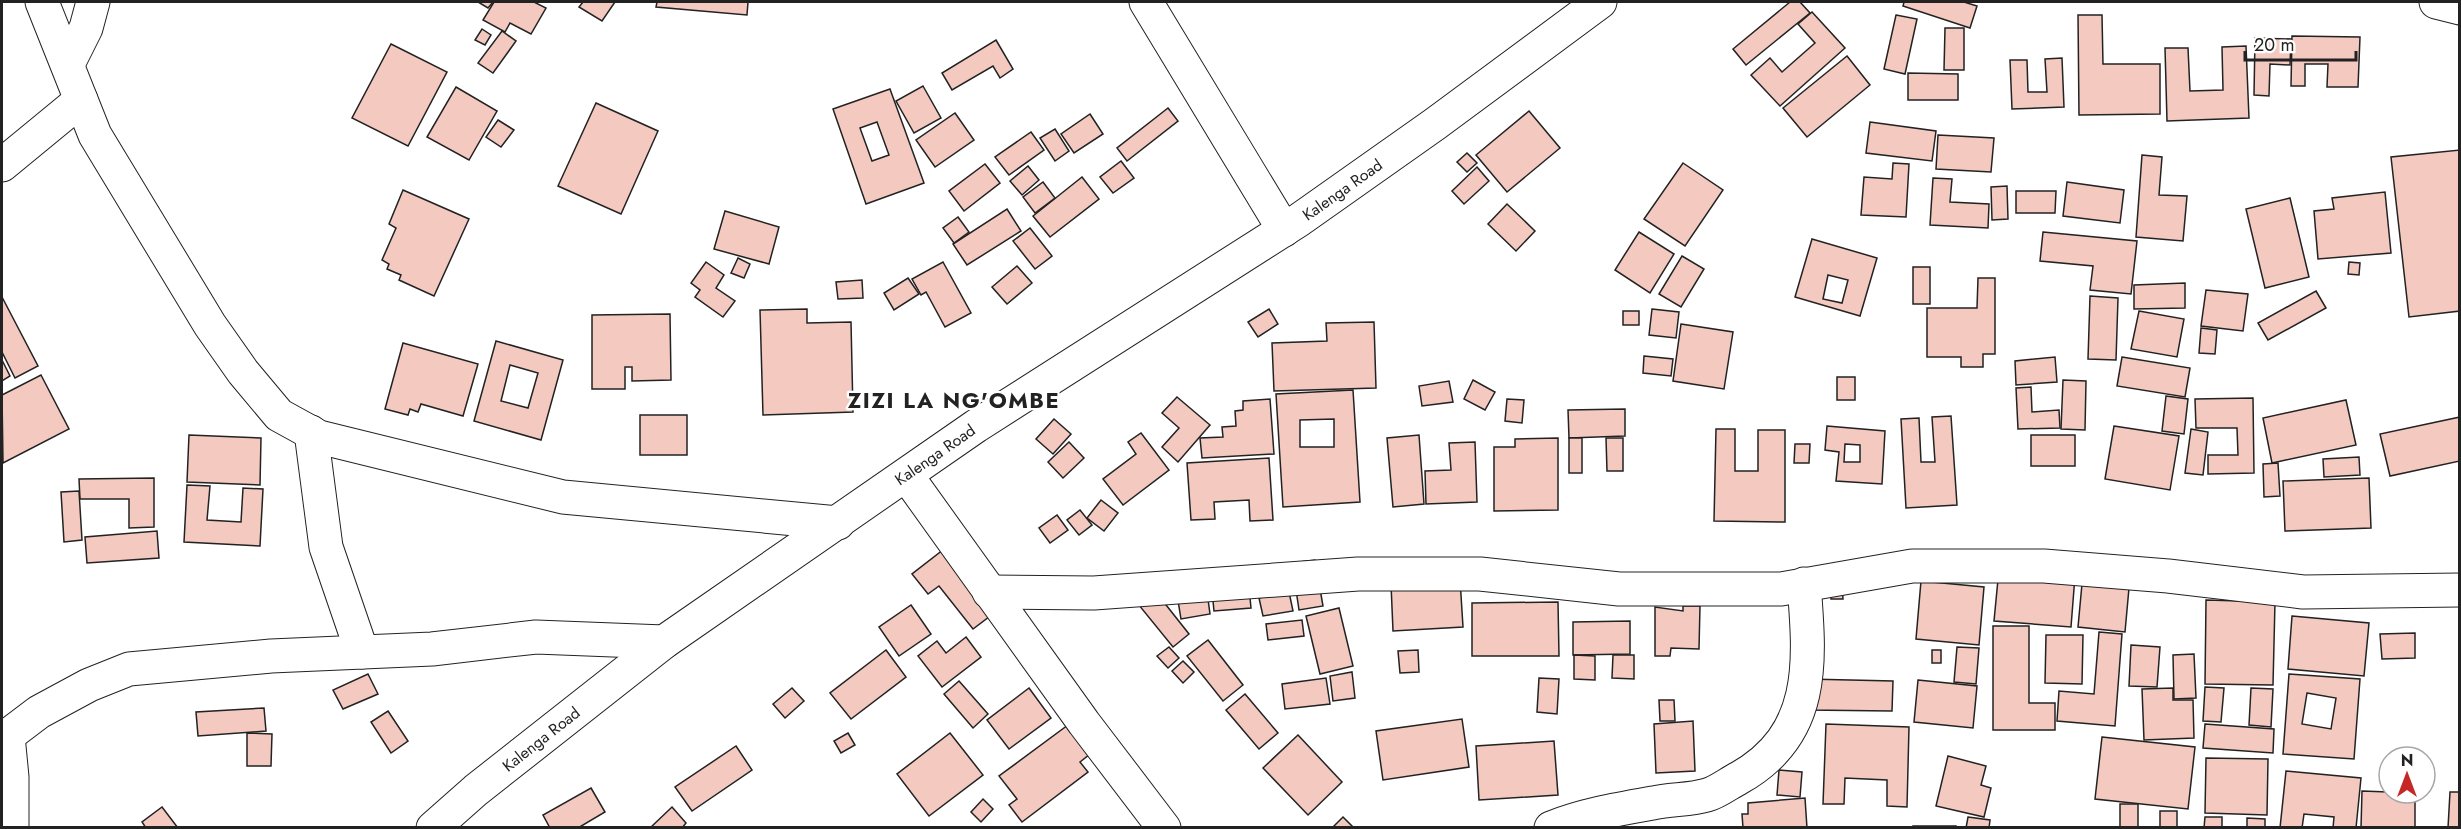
<svg xmlns="http://www.w3.org/2000/svg" width="2461" height="829" viewBox="0 0 2461 829" font-family="Jost,sans-serif">
  <rect width="100%" height="100%" fill="#fff"/>
  <g fill="#f3c9c0" stroke="#222" stroke-width="1.5" fill-rule="evenodd">
    <path d="M478,2H493L488,8Z"/>
    <path d="M494,2H534L546,8L531,34L510,23L505,32L483,20Z"/>
    <path d="M583,2H615L602,21L579,7Z"/>
    <path d="M657,2H748L747,15L656,7Z"/>
    <path d="M1790,2H1800L1810,13L1746,65L1733,49Z"/>
    <path d="M1904,2H1964L1977,6L1970,28L1903,6Z"/>
    <path d="M1812,12L1845,48L1780,106L1751,75L1770,58L1782,72L1815,43L1798,24Z"/>
    <path d="M1896,15L1917,19L1905,74L1884,69Z"/>
    <path d="M2078,15H2102L2103,64H2160V114L2079,115Z"/>
    <path d="M1945,28H1964V70H1944Z"/>
    <path d="M482,29L491,35L485,45L475,40Z"/>
    <path d="M502,31L516,41L493,73L478,63Z"/>
    <path d="M2292,36L2360,37L2358,87H2327L2328,64H2305V86H2291Z"/>
    <path d="M2255,38L2291,39L2290,65L2270,64L2269,96L2254,95Z"/>
    <path d="M996,40L1013,69L1000,78L993,66L952,90L942,73Z"/>
    <path d="M391,44L447,72L408,146L352,118Z"/>
    <path d="M2246,46L2249,118L2167,121L2165,48H2188L2190,91L2223,90L2222,47Z"/>
    <path d="M1847,56L1870,85L1807,137L1783,108Z"/>
    <path d="M2062,58L2064,107L2012,109L2010,60H2027L2028,92H2047L2045,59Z"/>
    <path d="M1908,73L1958,74V100H1908Z"/>
    <path d="M923,86L941,118L914,133L896,101Z"/>
    <path d="M456,87L497,111L469,160L427,137Z"/>
    <path d="M890,89L924,183L866,204L833,109ZM877,122L889,155L872,161L860,128Z"/>
    <path d="M596,103L658,131L621,214L558,186Z"/>
    <path d="M1168,108L1178,121L1127,161L1117,148Z"/>
    <path d="M1529,111L1560,148L1507,192L1476,155Z"/>
    <path d="M955,113L974,140L935,167L916,140Z"/>
    <path d="M1090,114L1103,134L1074,153L1061,134Z"/>
    <path d="M498,120L514,130L501,147L486,137Z"/>
    <path d="M1870,122L1936,131L1932,161L1866,153Z"/>
    <path d="M1055,129L1069,151L1055,161L1040,138Z"/>
    <path d="M1031,132L1044,150L1009,175L995,157Z"/>
    <path d="M1938,135L1994,138L1991,172L1936,169Z"/>
    <path d="M2460,150V311L2409,317L2391,157Z"/>
    <path d="M1467,153L1477,163L1467,172L1457,162Z"/>
    <path d="M2142,155L2162,157L2159,195L2187,196L2183,241L2136,237Z"/>
    <path d="M1121,161L1134,178L1113,193L1100,177Z"/>
    <path d="M1683,163L1723,190L1685,246L1644,219Z"/>
    <path d="M1893,163L1909,164L1906,217L1861,215L1864,177L1892,179Z"/>
    <path d="M985,164L1000,183L964,211L949,191Z"/>
    <path d="M1028,166L1039,180L1022,195L1010,181Z"/>
    <path d="M1477,167L1489,181L1464,204L1452,191Z"/>
    <path d="M1082,177L1099,199L1050,237L1033,216Z"/>
    <path d="M1933,178L1952,179L1950,202L1989,204L1988,228L1930,225Z"/>
    <path d="M1043,182L1055,198L1035,213L1023,197Z"/>
    <path d="M2067,182L2124,190L2120,223L2063,216Z"/>
    <path d="M2007,186L2008,219L1992,220L1991,187Z"/>
    <path d="M403,190L469,219L434,296L399,280L401,275L387,269L389,264L382,260L396,228L389,224Z"/>
    <path d="M2016,191H2056L2055,213H2016Z"/>
    <path d="M2385,192L2391,253L2318,259L2314,211L2334,209L2332,198Z"/>
    <path d="M2290,198L2309,277L2265,288L2246,209Z"/>
    <path d="M1507,204L1535,231L1516,251L1488,224Z"/>
    <path d="M1007,209L1021,231L967,265L953,244Z"/>
    <path d="M725,211L779,227L769,264L714,249Z"/>
    <path d="M958,217L969,232L954,243L943,228Z"/>
    <path d="M1030,228L1052,256L1035,269L1013,241Z"/>
    <path d="M1639,232L1674,254L1650,293L1615,270Z"/>
    <path d="M2043,232L2137,241L2131,294L2090,290L2093,266L2040,261Z"/>
    <path d="M1812,239L1877,258L1860,316L1795,297ZM1828,275L1848,280L1842,303L1823,299Z"/>
    <path d="M1682,256L1704,269L1681,307L1659,294Z"/>
    <path d="M738,258L750,264L744,278L731,273Z"/>
    <path d="M706,262L724,275L716,288L735,301L723,317L695,297L700,290L691,283Z"/>
    <path d="M943,262L971,313L945,327L926,292L921,295L912,279Z"/>
    <path d="M2349,262L2360,263L2359,275L2348,274Z"/>
    <path d="M1017,266L1032,283L1007,304L992,287Z"/>
    <rect x="1913" y="267" width="17" height="37"/>
    <path d="M908,278L919,294L894,310L884,293Z"/>
    <path d="M1978,278H1995V354H1983V367H1961V357H1927V308H1977Z"/>
    <path d="M862,280L863,298L838,299L836,282Z"/>
    <path d="M2185,283V308L2134,309V285Z"/>
    <path d="M2206,290L2248,294L2243,331L2201,326Z"/>
    <path d="M2316,291L2326,308L2268,340L2258,323Z"/>
    <path d="M2090,296L2118,298L2116,360L2088,359Z"/>
    <path d="M2,297L38,366L15,378L2,352Z"/>
    <path d="M807,309V323L851,322L853,412L763,415L760,310Z"/>
    <path d="M1269,309L1278,324L1258,337L1248,322Z"/>
    <path d="M1652,309L1679,312L1676,338L1649,335Z"/>
    <rect x="1623" y="311" width="16" height="14"/>
    <path d="M2139,311L2184,319L2177,357L2131,349Z"/>
    <path d="M670,314L671,380L632,381V367H625V389H592V315Z"/>
    <path d="M1374,322L1376,388L1274,391L1272,343L1327,341L1326,323Z"/>
    <path d="M1681,324L1733,332L1724,389L1673,381Z"/>
    <path d="M2201,328L2217,330L2215,354L2199,353Z"/>
    <path d="M496,341L563,360L541,440L474,421ZM510,365L538,373L528,408L501,401Z"/>
    <path d="M403,343L478,364L463,416L421,404L418,412L410,409L408,415L385,409Z"/>
    <path d="M1644,356L1673,359L1671,376L1643,373Z"/>
    <path d="M2055,357L2057,382L2016,385L2015,361Z"/>
    <path d="M2122,357L2190,368L2185,397L2117,386Z"/>
    <path d="M2,360L10,376L2,381Z"/>
    <path d="M41,375L69,429L3,463L2,395Z"/>
    <rect x="1837" y="377" width="18" height="23"/>
    <path d="M1473,380L1495,392L1485,410L1464,399Z"/>
    <path d="M2063,380L2086,381L2085,430L2061,429Z"/>
    <path d="M1449,381L1453,402L1422,406L1419,386Z"/>
    <path d="M2031,387L2032,412L2059,410L2060,428L2018,429L2016,388Z"/>
    <path d="M1353,390L1360,502L1283,507L1276,394ZM1334,419V447H1300V420Z"/>
    <path d="M2166,396L2188,399L2184,434L2162,431Z"/>
    <path d="M1177,397L1210,425L1178,462L1162,447L1179,428L1162,413Z"/>
    <path d="M2253,398L2254,473L2208,474V455H2238L2237,428H2196L2195,399Z"/>
    <path d="M1270,399L1274,454L1202,458L1200,438L1223,437L1222,427L1236,426L1235,411L1243,410V401Z"/>
    <path d="M1507,399L1524,400L1522,423L1505,421Z"/>
    <path d="M2346,400L2356,445L2272,463L2263,418Z"/>
    <path d="M1625,409V436L1569,438L1568,410Z"/>
    <rect x="640" y="415" width="47" height="40"/>
    <path d="M1951,416L1957,505L1906,508L1901,419L1919,418L1921,462H1935L1932,417Z"/>
    <path d="M2460,417V461L2390,476L2380,434Z"/>
    <path d="M1054,419L1071,434L1053,454L1036,439Z"/>
    <path d="M1827,426L1885,431L1882,484L1836,481L1839,452L1825,450ZM1845,444L1860,445V462H1844Z"/>
    <path d="M2114,426L2179,436L2170,490L2105,479Z"/>
    <path d="M1716,429H1735V471H1758V430H1785V522L1714,521Z"/>
    <path d="M2191,429L2208,432L2203,475L2185,473Z"/>
    <path d="M1141,433L1169,470L1123,505L1103,479L1136,454L1128,442Z"/>
    <path d="M189,435L261,438L260,485L187,482Z"/>
    <path d="M1419,435L1424,504L1393,507L1387,438Z"/>
    <rect x="2031" y="435" width="44" height="31"/>
    <path d="M1558,438V510L1494,511V447H1515V439Z"/>
    <rect x="1569" y="438" width="13" height="35"/>
    <path d="M1606,438H1623V471H1607Z"/>
    <path d="M1069,442L1084,458L1063,478L1048,462Z"/>
    <path d="M1475,442L1477,502L1426,504L1425,471L1451,470L1449,443Z"/>
    <path d="M1795,444H1810L1809,463H1794Z"/>
    <path d="M2359,457L2360,475L2324,477L2323,459Z"/>
    <path d="M1269,458L1273,520L1250,521L1249,500L1214,502L1215,519L1191,520L1187,463Z"/>
    <path d="M2278,463L2280,496L2264,497L2263,464Z"/>
    <path d="M154,478V527L129,528V499H80L79,479Z"/>
    <path d="M2369,478L2371,528L2285,531L2283,481Z"/>
    <path d="M187,485L210,486L207,520L241,522L243,488L263,489L260,546L184,542Z"/>
    <path d="M79,491L82,540L64,542L61,492Z"/>
    <path d="M1101,500L1118,513L1104,531L1087,518Z"/>
    <path d="M1080,510L1092,525L1079,535L1067,520Z"/>
    <path d="M1057,515L1068,530L1050,543L1039,528Z"/>
    <path d="M157,531L159,558L87,563L85,537Z"/>
    <path d="M948,546L998,610L973,629L939,586L928,594L912,574Z"/>
    <path d="M1315,560L1323,606L1299,610L1292,563Z"/>
    <path d="M1247,567L1251,608L1214,611L1210,571Z"/>
    <path d="M1999,569L2075,576L2071,627L1994,621Z"/>
    <path d="M2083,573L2130,577L2125,632L2078,627Z"/>
    <path d="M1205,577L1210,614L1181,619L1175,582Z"/>
    <path d="M1460,579L1463,627L1393,631L1391,584Z"/>
    <path d="M1921,581L1984,587L1979,645L1916,639Z"/>
    <path d="M1831,584H1842L1843,599H1831Z"/>
    <path d="M1155,591L1189,634L1173,647L1138,604Z"/>
    <path d="M1289,592L1293,611L1263,616L1259,598Z"/>
    <path d="M2206,600L2275,602L2273,685L2205,684Z"/>
    <path d="M1558,602L1559,656H1472V603Z"/>
    <path d="M911,605L931,634L899,656L879,627Z"/>
    <path d="M1683,606H1700L1699,649L1671,648L1670,656H1655V607L1683,611Z"/>
    <path d="M1339,608L1353,666L1320,674L1306,616Z"/>
    <path d="M2292,616L2369,623L2364,676L2288,669Z"/>
    <path d="M1302,620L1304,636L1268,640L1266,624Z"/>
    <path d="M1630,621V654L1573,655V622Z"/>
    <path d="M1993,626H2029V703H2055V730H1993Z"/>
    <path d="M2099,632L2122,634L2115,726L2057,721L2059,691L2094,694Z"/>
    <path d="M2415,633V658L2382,659L2380,634Z"/>
    <path d="M2046,635H2083L2082,684L2045,683Z"/>
    <path d="M966,637L981,657L942,687L918,656L937,641L946,653Z"/>
    <path d="M1208,640L1243,685L1223,701L1187,656Z"/>
    <path d="M2131,645L2160,647L2157,687L2129,686Z"/>
    <path d="M1169,647L1179,658L1168,668L1157,656Z"/>
    <path d="M1957,647L1979,648L1976,684L1954,682Z"/>
    <path d="M886,650L906,677L851,719L830,693Z"/>
    <path d="M1418,650L1419,672L1400,673L1398,651Z"/>
    <rect x="1932" y="650" width="9" height="13"/>
    <path d="M2194,654L2196,698L2174,699L2173,655Z"/>
    <path d="M1574,655L1595,656V680L1574,679Z"/>
    <path d="M1613,655H1634V679L1612,678Z"/>
    <path d="M1183,661L1194,672L1183,683L1172,671Z"/>
    <path d="M1352,672L1355,698L1333,701L1330,676Z"/>
    <path d="M368,674L378,694L343,709L333,690Z"/>
    <path d="M2289,674L2360,679L2354,759L2283,754ZM2307,693L2336,698L2331,729L2302,724Z"/>
    <path d="M1326,678L1330,704L1285,709L1282,684Z"/>
    <path d="M1539,678L1559,679L1557,714L1537,712Z"/>
    <path d="M1807,679L1893,681L1892,711L1806,710Z"/>
    <path d="M1918,680L1977,686L1973,728L1914,722Z"/>
    <path d="M959,681L988,714L973,728L944,694Z"/>
    <path d="M2205,687L2224,688L2221,722L2203,721Z"/>
    <path d="M792,688L804,701L785,718L773,704Z"/>
    <path d="M1029,688L1051,718L1009,749L987,720Z"/>
    <path d="M2173,688V700H2193L2194,738L2144,740L2142,689Z"/>
    <path d="M2251,688L2273,689L2271,727L2249,725Z"/>
    <path d="M1245,694L1278,733L1259,749L1226,710Z"/>
    <path d="M1659,700H1674L1675,721H1660Z"/>
    <path d="M264,708L266,731L198,736L196,712Z"/>
    <path d="M388,711L408,741L391,753L371,722Z"/>
    <path d="M1462,719L1469,767L1383,780L1376,731Z"/>
    <path d="M1693,721L1695,771L1656,773L1654,724Z"/>
    <path d="M1826,724L1909,727L1907,807L1887,806V780L1845,778L1844,804H1823Z"/>
    <path d="M2205,724L2274,729L2273,753L2203,748Z"/>
    <path d="M1068,725L1090,754L1080,762L1088,772L1022,822L1009,805L1017,799L999,776Z"/>
    <path d="M247,733L272,734L271,766H247Z"/>
    <path d="M848,733L855,745L841,753L834,741Z"/>
    <path d="M950,733L983,775L929,816L897,774Z"/>
    <path d="M1298,735L1342,782L1308,815L1263,768Z"/>
    <path d="M2102,737L2195,747L2188,809L2095,799Z"/>
    <path d="M1554,741L1558,795L1479,800L1476,746Z"/>
    <path d="M736,746L752,770L692,811L675,787Z"/>
    <path d="M1948,756L1986,766L1981,785L1991,788L1984,817L1936,806Z"/>
    <path d="M2206,758L2268,759L2267,815L2205,813Z"/>
    <path d="M1779,770L1802,772L1800,797L1777,795Z"/>
    <path d="M2286,771L2361,778L2356,828H2333L2334,817L2304,814L2302,828H2280Z"/>
    <path d="M591,788L605,812L578,828H550L543,815Z"/>
    <path d="M2362,791L2415,793V828H2361Z"/>
    <path d="M2450,792H2460V828H2448Z"/>
    <path d="M1805,798L1807,828H1743L1742,814H1748V803Z"/>
    <path d="M983,799L993,809L981,822L971,812Z"/>
    <rect x="2120" y="804" width="18" height="24"/>
    <path d="M162,807L178,828H146L142,822Z"/>
    <path d="M672,807L686,823L682,828H650Z"/>
    <rect x="2160" y="811" width="17" height="17"/>
    <path d="M1343,817L1354,828H1332Z"/>
    <path d="M1968,817L1990,820L1989,828H1966Z"/>
    <path d="M2205,817H2222V828H2204Z"/>
    <path d="M2247,818L2265,819V828H2247Z"/>
    <rect x="1913" y="826" width="43" height="2"/>
  </g>
  <g fill="none" stroke-linecap="round" stroke-linejoin="round">
    <defs>
      <g id="minor">
        <path d="M42,2L95,135L210,325L243,372L279,415L319,437L563,497L838,523"/>
        <path d="M1146,2L1284,230"/>
        <path d="M68,64L86,28L93,2"/>
        <path d="M2,165L81,100"/>
        <path d="M311,432L326,547L362,652"/>
        <path d="M907,476L1084,723L1164,828"/>
        <path d="M989,592L1094,593L1358,574H1480L1619,589H1781L1912,566H2044L2168,576L2303,592L2460,590"/>
        <path d="M8,736L12,777V828"/>
        <path d="M2,740L39,712L89,685L129,669L271,656L432,649L536,637L664,642"/>
        <path d="M1551,828C1583,815 1619,809 1653,803C1671,799 1690,800 1707,795C1718,792 1729,783 1739,778C1817,734 1810,661 1804,584"/>
      </g>
      <g id="major">
        <path d="M2436,2L2460,8"/>
        <path id="s1" d="M433,828L476,790L664,642L976,426L1299,220L1435,124L1600,2"/>
      </g>
    </defs>
    <use href="#minor" stroke="#222" stroke-width="35"/>
    <use href="#major" stroke="#222" stroke-width="35"/>
    <use href="#minor" stroke="#fff" stroke-width="33"/>
    <use href="#major" stroke="#fff" stroke-width="33"/>
  </g>
  <g text-anchor="middle" stroke-width="4.5" stroke-linejoin="round" paint-order="stroke">
    <g font-size="16" fill="#222" stroke="#fff">
      <text dy="6" stroke="none"><textPath href="#s1" startOffset="1112">Kalenga Road</textPath></text>
      <text dy="6" stroke="none"><textPath href="#s1" startOffset="626">Kalenga Road</textPath></text>
      <text dy="6" stroke="none"><textPath href="#s1" startOffset="140">Kalenga Road</textPath></text>
    </g>
    <g font-size="22" font-weight="bold" letter-spacing="1.5" fill="#222" stroke="#fff">
      <text x="954" y="408">ZIZI LA NG'OMBE</text>
    </g>
  </g>
  <rect width="2461" height="829" fill="none" stroke="#222222" stroke-width="6"/>
  <g transform="translate(2407 775)"><circle r="28" fill="#ffffff" stroke="#a7a7a7" stroke-width="1.5"/>
  <path d="M0-4.5L10 22L0 15L-10 22Z" fill="#c62828"/>
  <text y="-9" font-size="16" font-weight="bold" text-anchor="middle" fill="#222222">N</text>
  </g>
  <path d="M2245 51v9h111v-9" fill="none" stroke="#222222" stroke-width="3"/>
  <text x="2254" y="51" font-size="18" fill="#222222" stroke="#ffffff" stroke-width="4.5" paint-order="stroke">20 m</text>
</svg>
